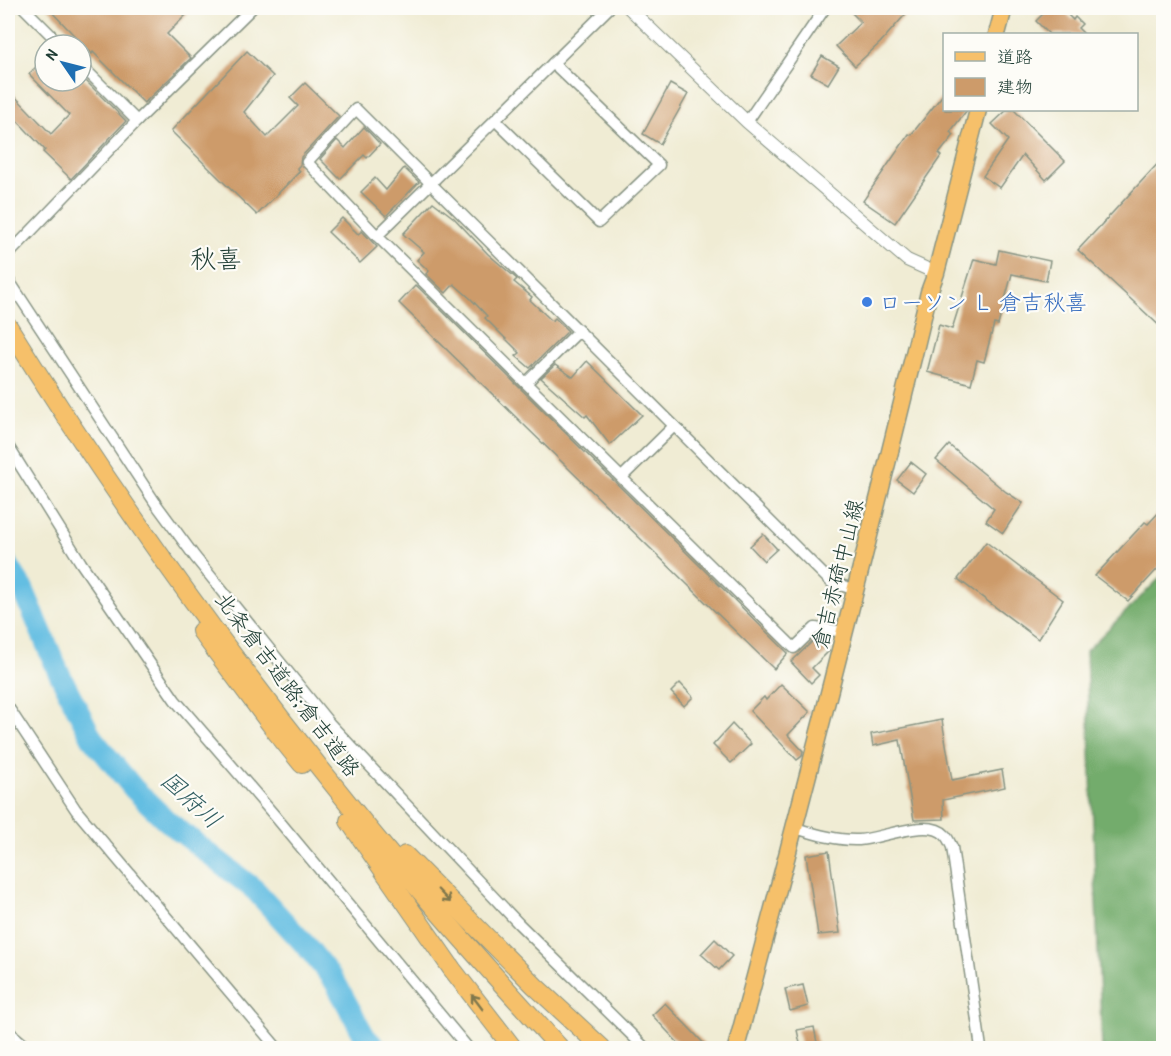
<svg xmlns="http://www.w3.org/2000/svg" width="1171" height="1056" viewBox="0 0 1171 1056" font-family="'Patrick Hand','Klee One',sans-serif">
  <rect width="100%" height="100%" fill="#fdfcf7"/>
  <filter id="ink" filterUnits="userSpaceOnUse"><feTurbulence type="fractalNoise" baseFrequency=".0167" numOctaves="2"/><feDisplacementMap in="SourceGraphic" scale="12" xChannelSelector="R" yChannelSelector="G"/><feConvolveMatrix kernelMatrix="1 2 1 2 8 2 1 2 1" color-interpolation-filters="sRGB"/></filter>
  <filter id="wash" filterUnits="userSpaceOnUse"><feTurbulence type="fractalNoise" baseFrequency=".008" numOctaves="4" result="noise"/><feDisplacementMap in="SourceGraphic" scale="24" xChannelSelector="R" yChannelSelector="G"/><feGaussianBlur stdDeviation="1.35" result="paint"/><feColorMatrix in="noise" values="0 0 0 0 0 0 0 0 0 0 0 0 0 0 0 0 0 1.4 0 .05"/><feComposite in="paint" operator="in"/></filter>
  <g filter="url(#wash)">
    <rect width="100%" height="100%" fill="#f0ecd4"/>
    <path fill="#73ac6c" stroke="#497450" stroke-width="1.5" d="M1163,575V1048H1102L1086,651Z"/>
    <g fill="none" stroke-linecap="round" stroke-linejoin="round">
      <path stroke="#64bee2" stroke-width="22" d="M8,565L23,589L57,669L92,738L134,789L166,820L255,890L308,948L335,982L365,1037L376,1048"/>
    </g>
    <g id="blocks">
      <g fill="#cd9b6a">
        <path d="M48,8H193L167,34L191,58L144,103L93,52L92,54Z"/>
        <path d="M847,8H911L880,43L855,66L836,46L861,22Z"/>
        <path d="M1049,8H1061L1073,20L1075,17L1082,24L1078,28L1084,34H1049L1036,21Z"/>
        <path d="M247,51L273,76L244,112L267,137L298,106L290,98L305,83L339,116L301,157L300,165L297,168L300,171L257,215L171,131Z"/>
        <path d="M822,56L839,66L828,84L811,74Z"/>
        <path d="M45,58V81H81V76L126,121L71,179L43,152L45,150L8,111V89L51,134L69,115L29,74Z"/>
        <path d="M670,84L688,94L660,144L643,134Z"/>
        <path d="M945,92V110H967L950,132L954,135L939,154L941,156L895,223L863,201L909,134L911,135Z"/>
        <path d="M1007,110H1014L1065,161L1046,180L1023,155L1000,188L983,176L1008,140L992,124Z"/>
        <path d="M364,127L380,144L367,158L364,155L340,179L320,159L337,140L345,148Z"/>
        <path d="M1164,157V330L1078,250Z"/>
        <path d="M404,168L419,182L386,216L361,192L375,178L386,190Z"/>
        <path d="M433,202L454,218L488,254L517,279L514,282L532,297L530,300L552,321L555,318L568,331L530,368L516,356L520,353L485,318L487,316L471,299L454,284L446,293L426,274L429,271L417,260L424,252L403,234Z"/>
        <path d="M342,218L358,234L362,231L377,247L360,263L328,232Z"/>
        <path d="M999,250L1050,261L1046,281L1012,274L998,325L994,324L984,362L977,360L971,384L927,372L939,325L952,329L974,259L996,264Z"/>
        <path d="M416,285L788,653L774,669L399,303Z"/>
        <path d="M587,361L642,415L610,445L587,415L585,417L541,378L555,365L573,377Z"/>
        <path d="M949,445L1006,492L1023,503L1003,533L986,521L994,509L936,460Z"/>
        <path d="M911,462L926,474L913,492L897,480Z"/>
        <path d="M1164,507V562L1128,601L1095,576L1145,522L1148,524Z"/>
        <path d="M763,534L777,549L764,561L750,546Z"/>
        <path d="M986,542L1063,600L1038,639L958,579Z"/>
        <path d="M816,638L829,651L812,668L819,675L811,683L791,662Z"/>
        <path d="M680,683L693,697L684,706L671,692Z"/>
        <path d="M781,684L810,712L788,735L803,751L802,756L797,760L750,711L764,697L766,700Z"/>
        <path d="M942,720L952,780L1002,770L1005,787L943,800L944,819L914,820L900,740L873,746L871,734Z"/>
        <path d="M732,724L751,744L731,763L713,745Z"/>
        <path d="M829,851L840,933L818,935L806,855Z"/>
        <path d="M715,939L732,956L719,970L701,954Z"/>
        <path d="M803,985L808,1006L790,1011L785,989Z"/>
        <path d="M665,1003L693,1032L708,1048H683L652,1015Z"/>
        <path d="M814,1027L818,1048H801L797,1030Z"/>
      </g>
    </g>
  </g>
  <g filter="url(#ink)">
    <use href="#blocks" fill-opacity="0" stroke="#889484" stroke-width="1.5"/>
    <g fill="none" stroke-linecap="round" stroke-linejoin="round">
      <defs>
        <g id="minor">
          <path d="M24,8L61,45"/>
          <path d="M81,65L137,121"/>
          <path d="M495,120L599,222L659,165L553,63"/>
          <path d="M747,122L825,8"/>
          <path d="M377,236L609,8"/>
          <path d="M8,255L137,121L252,8"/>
          <path d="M8,279L156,504L195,557L330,724L519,924L645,1048"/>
          <path d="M526,383L579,331"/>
          <path d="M8,446L81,563L175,700L275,816L468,1048"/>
          <path d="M622,477L674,426"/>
          <path d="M846,632L815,628L794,648L377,236L307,162L356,109L831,582L856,590"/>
          <path d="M8,707L76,810L277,1048"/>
          <path d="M795,828C815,834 838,841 859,840C880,839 929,817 945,835C948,838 950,843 952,847L981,1048"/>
          <path d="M8,1031L28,1048"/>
        </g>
        <path id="tertiary" d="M629,8L747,122L907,260L936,273"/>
        <g id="primary">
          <path d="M997,34L1004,8"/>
          <path d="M736,1048C803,797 868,545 929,292L936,273L978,110"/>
        </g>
        <g id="motorway">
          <path d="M8,326C129,521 269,711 417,887C463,942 512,995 560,1048"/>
          <path d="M201,631L277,733L302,764"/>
          <path d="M349,821L452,969L513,1048"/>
          <path d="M405,855L535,986L602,1048"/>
        </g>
      </defs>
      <use href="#minor" stroke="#889484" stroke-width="13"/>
      <use href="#tertiary" stroke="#889484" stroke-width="14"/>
      <use href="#primary" stroke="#889484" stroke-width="19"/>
      <use href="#motorway" stroke="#889484" stroke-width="20"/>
      <use href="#minor" stroke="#fff" stroke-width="10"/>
      <use href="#tertiary" stroke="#fff" stroke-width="12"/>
      <use href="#primary" stroke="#f6c06b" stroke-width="16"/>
      <use href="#motorway" stroke="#f6c06b" stroke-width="18"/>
    </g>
    <defs><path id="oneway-shaft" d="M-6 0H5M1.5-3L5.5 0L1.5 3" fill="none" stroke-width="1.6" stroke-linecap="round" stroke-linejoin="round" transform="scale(1.5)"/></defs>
    <g stroke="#80784d">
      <use href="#oneway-shaft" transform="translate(444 896) rotate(46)"/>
      <use href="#oneway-shaft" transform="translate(477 1002) rotate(-127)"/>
    </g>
  </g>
  <circle fill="#3f7fe0" stroke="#fdfcf7" stroke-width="2" cx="867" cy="302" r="6"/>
  <g text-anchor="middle" stroke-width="4.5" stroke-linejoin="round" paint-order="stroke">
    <g font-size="22" fill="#366cbe" stroke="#fdfcf7" text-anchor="start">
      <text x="879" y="310">ローソン Ｌ 倉吉秋喜</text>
    </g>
    <g font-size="22" fill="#1f3d34" stroke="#fdfcf7">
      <text transform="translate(837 574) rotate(-76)" y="8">倉吉赤碕中山線</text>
      <text transform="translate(288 684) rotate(53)" y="8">北条倉吉道路;倉吉道路</text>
    </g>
    <g font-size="24" font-style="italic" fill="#305d60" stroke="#fdfcf7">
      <text transform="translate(191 800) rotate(42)" y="8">国府川</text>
    </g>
    <g font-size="26" fill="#1f3d34" stroke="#fdfcf7">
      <text x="216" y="268">秋喜</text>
    </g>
  </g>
  <rect width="1171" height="1056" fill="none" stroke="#fdfcf7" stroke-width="30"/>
  <rect x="943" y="33" width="195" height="78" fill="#fdfcf7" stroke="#a4b0a9" stroke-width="1.5"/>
  <rect x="955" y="52" width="30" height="9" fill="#f6c06b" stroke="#a4b0a9" stroke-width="1.5"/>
  <text x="997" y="63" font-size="18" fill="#1f3d34">道路</text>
  <rect x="955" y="78" width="30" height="18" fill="#cd9b6a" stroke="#a4b0a9" stroke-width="1.5"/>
  <text x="997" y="93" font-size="18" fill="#1f3d34">建物</text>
  <g transform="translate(63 63) rotate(305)"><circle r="28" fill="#fdfcf7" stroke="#a4b0a9" stroke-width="1.5"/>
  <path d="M0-4.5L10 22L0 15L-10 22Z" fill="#1f6fb2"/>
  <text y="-9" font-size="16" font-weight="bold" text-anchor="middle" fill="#1f3d34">N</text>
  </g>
</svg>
